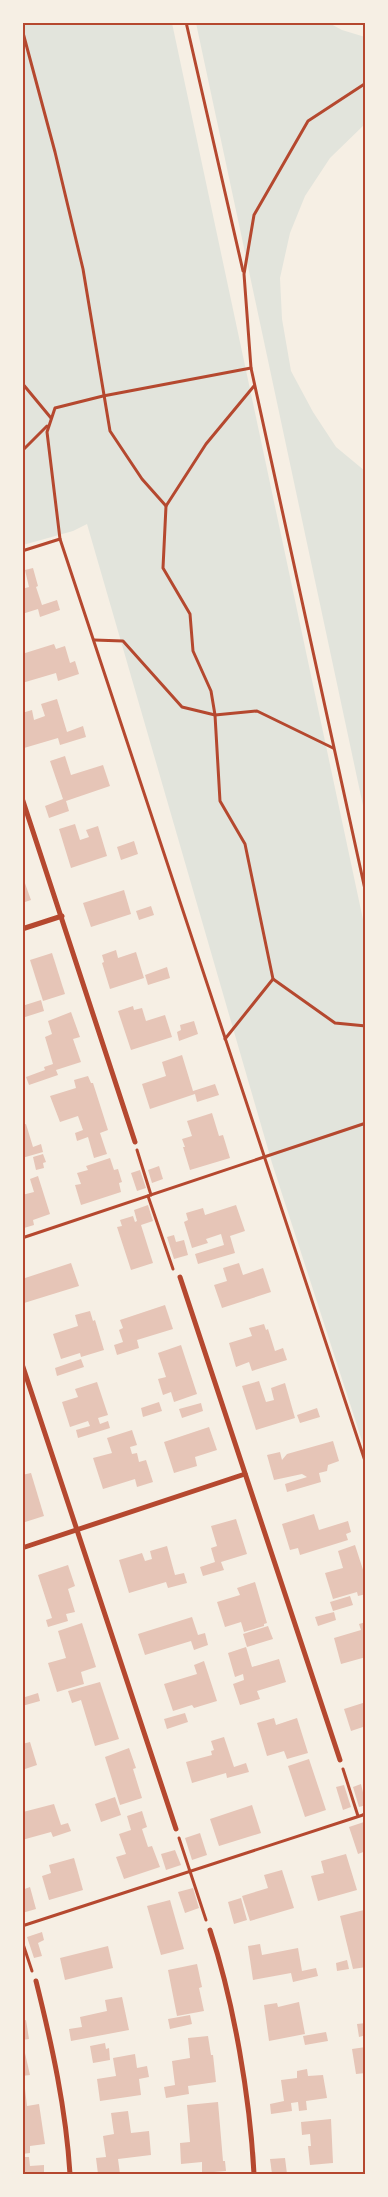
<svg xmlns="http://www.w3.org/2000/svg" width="388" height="2197" viewBox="0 0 388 2197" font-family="Lora,serif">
  <rect width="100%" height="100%" fill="#f6efe4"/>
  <g fill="#e2e4dc">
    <path d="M23,23H172L365,929V1450L272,1163L87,524L73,531L23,545Z"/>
    <path d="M196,23H329L342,30L365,37V124L330,158L305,196L290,233L280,278L282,319L291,371L313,412L336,447L365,471V815Z"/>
  </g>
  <g fill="#e6c5b7">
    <path d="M33,568L38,586L36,587L42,605L57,600L60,610L40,617L38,609L22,614V589L29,587L25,570Z"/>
    <path d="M54,644L56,649L65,646L70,663L75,661L79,674L58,681L56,673L22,683V654Z"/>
    <path d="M57,699L67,732L83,726L86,737L60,745L58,738L24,748L22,713L32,710L34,720L45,716L41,704Z"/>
    <path d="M65,756L71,775L103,765L110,786L66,801L69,811L49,818L45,806L63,799L50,761Z"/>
    <path d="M75,824L80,840L89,837L86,830L98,826L107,856L71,868L59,829Z"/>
    <path d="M134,841L138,854L121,860L117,847Z"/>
    <path d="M22,875L31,900L22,903Z"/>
    <path d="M124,890L131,914L91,927L83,903Z"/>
    <path d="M151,906L154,915L139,920L136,911Z"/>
    <path d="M116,950L118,958L136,952L144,978L110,989L102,963L104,962L102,955Z"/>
    <path d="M52,953L65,994L43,1001L30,960Z"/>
    <path d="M167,967L170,978L148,985L145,975Z"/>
    <path d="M41,1000L44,1011L22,1018V1006Z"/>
    <path d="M133,1006L134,1010L142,1008L146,1021L165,1015L172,1037L131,1050L118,1011Z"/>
    <path d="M71,1012L80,1037L73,1039L81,1062L56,1070L58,1075L29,1085L26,1077L45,1070L44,1067L53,1064L45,1037L52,1034L48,1021Z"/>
    <path d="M194,1021L198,1034L179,1041L177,1032L181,1030L180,1025Z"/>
    <path d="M182,1055L193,1091L215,1084L219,1095L197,1102L195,1094L150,1109L142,1084L166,1076L162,1062Z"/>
    <path d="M88,1076L91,1083H93L108,1130L100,1133L107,1154L94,1158L88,1137L77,1141L75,1133L83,1130L78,1116L60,1122L50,1096L76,1088L74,1080Z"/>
    <path d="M212,1113L219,1136L223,1135L230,1158L190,1170L183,1147H185L182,1139L192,1136L187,1121Z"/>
    <path d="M26,1124L33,1147L41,1144L43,1152L22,1158V1125Z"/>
    <path d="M43,1154L46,1162L43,1163L44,1168L36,1170L33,1157Z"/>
    <path d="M110,1158L114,1170L118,1169L122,1182L119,1183L121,1192L81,1205L75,1185L81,1184L77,1173L88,1170L86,1166Z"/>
    <path d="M159,1166L163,1179L152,1183L148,1170Z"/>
    <path d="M140,1170L146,1188L137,1191L131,1173Z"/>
    <path d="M38,1176L50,1214L33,1220L34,1225L24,1228L22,1195L34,1192L30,1179Z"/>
    <path d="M148,1205L153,1221L141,1225L153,1263L131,1270L117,1227L122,1226L120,1220L133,1216L135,1222L137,1221L134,1210Z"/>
    <path d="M236,1205L245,1231L230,1236L235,1253L198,1264L195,1254L224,1245L221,1234L206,1239L208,1243L192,1248L184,1222L188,1220L186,1213L203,1208L205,1215Z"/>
    <path d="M174,1235L176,1242L184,1240L188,1255L174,1259L167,1237Z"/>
    <path d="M71,1263L79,1286L24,1303L22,1279Z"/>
    <path d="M239,1263L243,1275L263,1268L271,1292L222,1308L214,1285L227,1281L223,1268Z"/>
    <path d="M165,1305L173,1329L137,1340L139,1348L117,1355L114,1345L123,1342L119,1330L123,1328L120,1320Z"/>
    <path d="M90,1311L93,1321L95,1320L104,1350L81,1357L80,1353L61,1359L53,1334L78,1326L75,1315Z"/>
    <path d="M264,1324L266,1330L268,1329L275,1351L283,1348L287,1360L252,1371L249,1362L236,1367L229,1343L252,1336L249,1328Z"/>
    <path d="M181,1345L197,1394L174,1402L171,1392L163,1395L158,1379L166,1377L158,1353Z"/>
    <path d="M81,1359L84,1367L57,1376L55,1368Z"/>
    <path d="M259,1381L266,1402L274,1400L271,1388L285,1383L295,1418L256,1430L242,1386Z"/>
    <path d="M97,1382L108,1415L98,1418L100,1424L108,1421L110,1428L78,1438L76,1430L90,1426L88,1421L70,1427L62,1402L78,1397L75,1389Z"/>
    <path d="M159,1402L162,1411L143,1417L141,1408Z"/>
    <path d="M201,1403L203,1411L182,1418L179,1409Z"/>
    <path d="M317,1408L320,1417L300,1423L297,1415Z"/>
    <path d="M209,1427L217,1450L195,1457L197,1466L174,1473L164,1442Z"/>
    <path d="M132,1430L137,1445L130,1447L132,1454L137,1453L139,1462L146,1460L153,1482L137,1487L135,1479L103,1489L93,1458L112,1453L107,1438Z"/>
    <path d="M333,1441L339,1461L328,1465L327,1471L319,1473L321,1482L287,1492L285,1484L307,1477L302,1474L274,1480L267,1455L280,1452L282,1460L287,1454Z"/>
    <path d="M31,1473L44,1516L22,1523V1475Z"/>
    <path d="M314,1514L319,1530L348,1521L351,1532L346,1534L348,1540L300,1555L298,1548L290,1550L282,1524Z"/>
    <path d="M236,1519L247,1554L221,1562L224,1570L203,1576L200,1567L215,1562L211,1548L217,1546L211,1526Z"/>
    <path d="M355,1545L366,1579V1594L358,1596L357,1592L333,1599L325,1573L343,1568L338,1551Z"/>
    <path d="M167,1546L175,1575L184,1573L187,1583L168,1588L166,1582L129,1593L119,1560L142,1553L145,1561L152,1559L150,1551Z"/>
    <path d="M68,1565L75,1586L68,1589L75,1612L66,1614L68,1621L48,1627L46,1620L52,1618L38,1575Z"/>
    <path d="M255,1582L267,1623L264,1624V1626L244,1632L241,1622L225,1627L217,1602L240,1595L237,1588Z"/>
    <path d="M350,1596L353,1605L333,1611L330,1602Z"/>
    <path d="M334,1612L336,1620L318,1626L315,1617Z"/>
    <path d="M192,1617L198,1635L205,1633L208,1645L194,1650L191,1641L145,1655L138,1634Z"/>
    <path d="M366,1622V1657L341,1664L334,1638L361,1630L359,1624Z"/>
    <path d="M82,1623L96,1667L81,1672L84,1684L57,1692L48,1663L66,1658L58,1631Z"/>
    <path d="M268,1626L273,1639L247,1647L243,1634Z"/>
    <path d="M246,1647L252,1667L279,1659L286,1682L257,1691L260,1699L240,1705L233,1684L244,1680L243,1674L235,1677L228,1653Z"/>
    <path d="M204,1661L217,1701L194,1708L192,1705L173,1711L164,1684L197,1674L194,1665Z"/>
    <path d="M100,1682L119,1739L95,1746L81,1700L72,1703L68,1691Z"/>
    <path d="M38,1693L40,1701L22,1706V1698Z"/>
    <path d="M366,1702V1726L351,1731L344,1709Z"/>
    <path d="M185,1713L188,1722L167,1729L164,1719Z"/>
    <path d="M274,1718L276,1725L297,1718L308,1753L287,1759L284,1751L267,1756L257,1723Z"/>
    <path d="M224,1737L234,1767L246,1763L249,1772L227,1778L226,1773L192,1783L186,1762L212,1755L211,1751L214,1750L211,1741Z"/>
    <path d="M30,1742L37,1765L22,1770V1744Z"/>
    <path d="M129,1748L136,1768L133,1769L142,1798L120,1805L105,1757Z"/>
    <path d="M309,1759L326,1810L305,1817L288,1766Z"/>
    <path d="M361,1784L366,1805L359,1807L353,1787Z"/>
    <path d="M344,1785L351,1807L343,1810L336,1787Z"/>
    <path d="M115,1797L121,1815L101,1822L95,1804Z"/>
    <path d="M54,1804L61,1825L68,1823L71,1831L53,1837L51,1832L22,1840V1818L25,1817L23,1812Z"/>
    <path d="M252,1805L261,1833L219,1846L210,1819Z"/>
    <path d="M142,1811L147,1827L142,1829L148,1847L152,1846L160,1867L124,1879L116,1857L126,1854L119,1834L131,1830L127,1816Z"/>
    <path d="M364,1822L366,1851L358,1854L349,1827Z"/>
    <path d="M200,1833L207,1855L192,1860L185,1838Z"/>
    <path d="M175,1850L181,1865L166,1870L161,1854Z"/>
    <path d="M346,1854L357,1890L318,1901L311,1876L324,1873L321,1861Z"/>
    <path d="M74,1858L83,1890L49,1900L42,1876L51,1873L49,1865Z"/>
    <path d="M282,1870L294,1908L250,1921L242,1896L268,1888L264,1875Z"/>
    <path d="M30,1887L36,1909L22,1913V1890Z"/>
    <path d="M193,1888L199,1908L185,1913L178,1892Z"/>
    <path d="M241,1898L247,1920L234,1924L228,1902Z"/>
    <path d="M170,1900L184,1949L161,1955L147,1906Z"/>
    <path d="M364,1910L366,1967L353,1969L340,1916Z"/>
    <path d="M42,1932L44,1940L38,1943L42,1956L34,1958L27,1937Z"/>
    <path d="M260,1944L262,1955L298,1948L302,1971L316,1968L318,1976L293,1982L291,1973L253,1980L248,1946Z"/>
    <path d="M108,1946L113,1968L65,1980L60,1958Z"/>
    <path d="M347,1960L349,1969L337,1971L336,1963Z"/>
    <path d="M197,1964L202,1987L199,1988L204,2011L177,2016L168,1970Z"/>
    <path d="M122,1997L129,2030L71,2041L69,2029L82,2027L80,2017L107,2011L105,2000Z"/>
    <path d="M299,2002L305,2034L269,2041L264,2005L277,2003L278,2007Z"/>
    <path d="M190,2015L192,2024L170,2029L168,2019Z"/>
    <path d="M26,2020L29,2039L22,2040V2021Z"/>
    <path d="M366,2023V2035L359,2037L357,2024Z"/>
    <path d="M326,2032L328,2041L305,2045L303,2036Z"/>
    <path d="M208,2036L211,2055H213L216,2082L188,2086L189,2094L166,2098L164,2087L175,2085L172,2061L190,2058L188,2038Z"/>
    <path d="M22,2040L30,2075L22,2076Z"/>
    <path d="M105,2043L106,2049L109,2048L110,2060L93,2063L90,2046Z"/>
    <path d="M366,2047V2073L356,2074L352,2049Z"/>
    <path d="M135,2054L137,2068L147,2066L149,2077L139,2079L141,2095L100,2101L97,2079L116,2076L113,2058Z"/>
    <path d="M307,2069L308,2076L323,2075L327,2098L306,2101L307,2110L299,2111L298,2102L291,2103L292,2111L271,2114L270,2104L284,2101L281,2080L297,2078V2071Z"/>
    <path d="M22,2089H25L27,2106L39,2104L45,2144L30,2146V2153L22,2154Z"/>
    <path d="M218,2102L223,2161H225L226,2171L202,2173V2162L181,2164L180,2143L190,2142L187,2105Z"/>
    <path d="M128,2111L131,2133L149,2131L151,2155L118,2159L120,2174H98L96,2158L106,2157L103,2136L114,2134L111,2113Z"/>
    <path d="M331,2119L333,2163L310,2165L308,2146H311L310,2134L302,2135L301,2122Z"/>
    <path d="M22,2157H29L30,2166L44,2165V2174H22Z"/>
    <path d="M285,2158L287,2174H272L270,2159Z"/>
  </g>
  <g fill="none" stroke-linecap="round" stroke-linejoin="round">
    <g stroke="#b5482f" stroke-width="3">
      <path d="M186,22L243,271"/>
      <path d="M22,29L55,152L83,269L110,431L142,479L166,506L163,568L190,614L193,651L211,691L215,715L220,801L245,844L273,979L335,1023L366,1026"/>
      <path d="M366,83L308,121L254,215L244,274L251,368L366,894"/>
      <path d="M22,383L51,418"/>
      <path d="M22,451L47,426"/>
      <path d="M166,506L206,444L254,386"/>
      <path d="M60,539L366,1464"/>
      <path d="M22,551L60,539L47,432L55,408L103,396L251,368"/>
      <path d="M94,640L123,641L182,707L215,715L257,711L333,748"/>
      <path d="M225,1039L273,979"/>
      <path d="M137,1150L151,1195"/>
      <path d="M148,1196L173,1269"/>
      <path d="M22,1238L366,1123"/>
      <path d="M343,1769L358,1816"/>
      <path d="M364,1814L366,1820"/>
      <path d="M179,1838L206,1920"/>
      <path d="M22,1926L366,1814"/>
      <path d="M22,1941L32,1971"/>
    </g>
    <g stroke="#b5482f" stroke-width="5">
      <path d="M22,798L135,1142"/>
      <path d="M22,929L62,916"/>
      <path d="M180,1277L340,1760"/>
      <path d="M22,1364L176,1829"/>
      <path d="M22,1548L245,1474"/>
      <path d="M210,1930C234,2003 250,2098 254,2174"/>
      <path d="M36,1981C52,2045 66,2109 70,2174"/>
    </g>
  </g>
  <rect width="388" height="2197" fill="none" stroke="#f6efe4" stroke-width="48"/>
  <rect x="24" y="24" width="340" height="2149" fill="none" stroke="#b5482f" stroke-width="2"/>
</svg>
